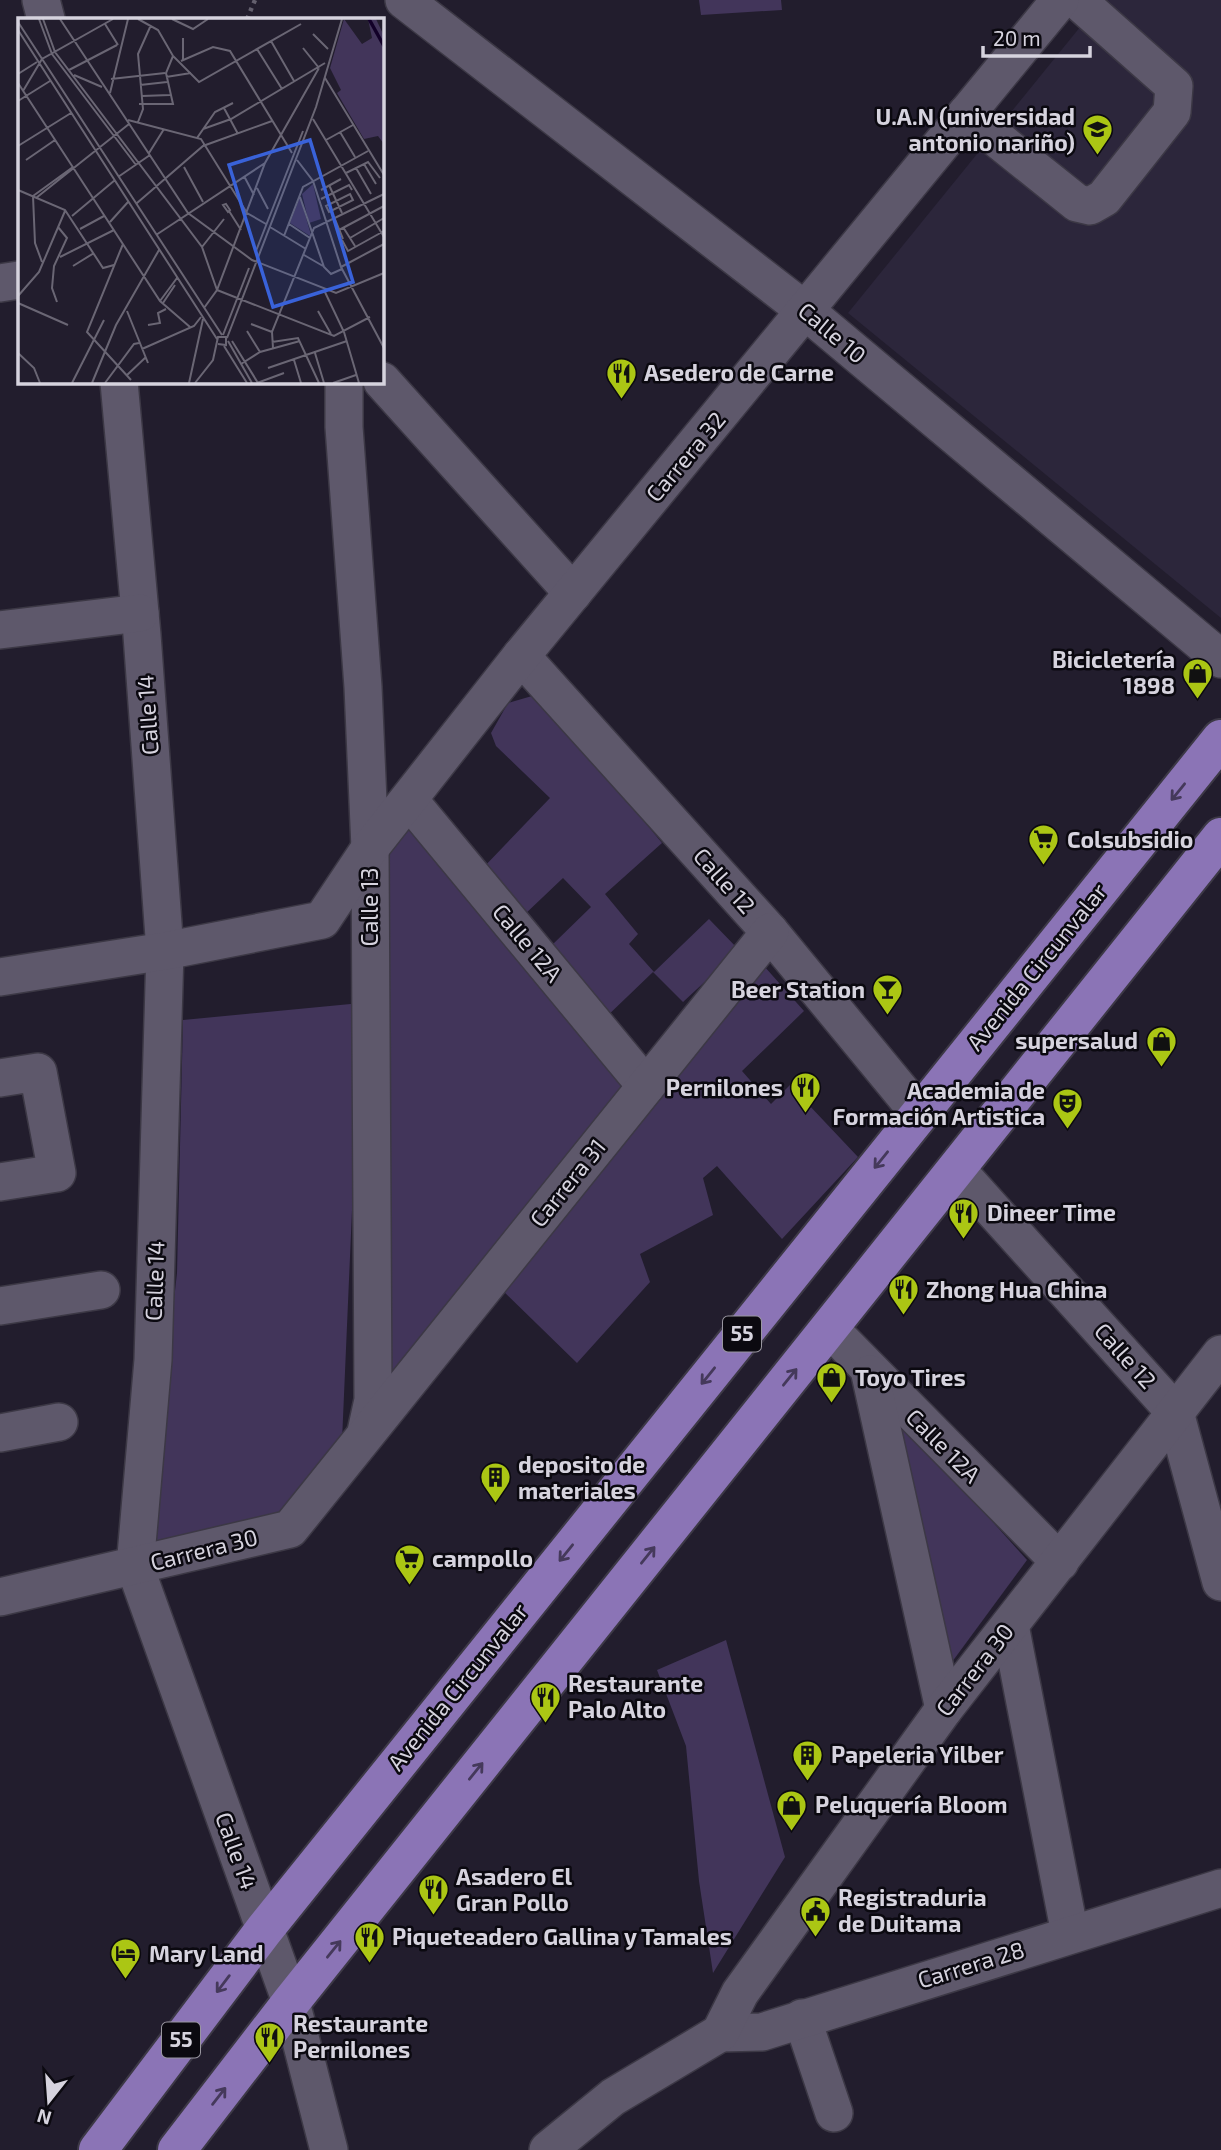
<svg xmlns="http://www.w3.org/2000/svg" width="1221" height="2150" viewBox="0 0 1221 2150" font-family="'Exo 2',sans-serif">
  <rect width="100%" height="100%" fill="#221d2d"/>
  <path fill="#2c263b" d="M1102,0H1221V618L848,313Z"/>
  <g fill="#42355a">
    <path d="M699,0H781L782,10L701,15Z"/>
    <path d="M532,696L611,781L662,843L605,894L638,934L629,944L654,972L709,919L739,950L683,1002L653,972L602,1021L552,945L591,907L563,878L523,916L481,870L550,798L496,746L491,733L508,703Z"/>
    <path d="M407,822L633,1089L379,1409L388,838Z"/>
    <path d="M764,966L804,1011L742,1071L771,1104L790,1085L858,1157L782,1239L717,1166L703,1178L713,1215L640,1254L650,1282L577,1363L499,1287Z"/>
    <path d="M361,1003L342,1441L282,1521L157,1542L148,1530L177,1273L183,1020Z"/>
    <path d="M902,1421L1027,1560L952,1662L889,1434Z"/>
    <path d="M726,1640L785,1857L713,1973L699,1881L686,1746L657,1670Z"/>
  </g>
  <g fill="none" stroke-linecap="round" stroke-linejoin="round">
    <defs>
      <g id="minor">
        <path d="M41,0L46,19"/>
        <path d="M404,0L807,312L1221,659"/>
        <path d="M966,114L1077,203L1090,206L1104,198L1172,112L1174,86L1077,0"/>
        <path d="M0,283L19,280"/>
        <path d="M382,381L573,593"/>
        <path d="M119,382L142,635L165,951L153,1360L135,1567L291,2002L329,2150"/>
        <path d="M344,382V427L363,687L370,848L373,1400L366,1432"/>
        <path d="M0,630L140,613"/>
        <path d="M521,656L770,932L919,1113"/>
        <path d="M409,800L646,1086"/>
        <path d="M0,977L165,951L322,920L370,848L521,656L1060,0"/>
        <path d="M0,1078L38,1072L57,1173L0,1182"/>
        <path d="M956,1169L1175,1412L1221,1582"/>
        <path d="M0,1306L101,1290"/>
        <path d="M829,1328L1060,1562"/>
        <path d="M870,1374L944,1709"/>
        <path d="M0,1433L59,1422"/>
        <path d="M0,1597L290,1529L770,932"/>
        <path d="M1010,1625L1070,1934"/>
        <path d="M802,2018L834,2113"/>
        <path d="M720,2033L762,2032L1221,1888"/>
        <path d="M548,2150L613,2097L720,2033L740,1993L944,1709L1221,1354"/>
      </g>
      <g id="highway">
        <path d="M98,2150L264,1930L1221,739"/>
        <path d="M177,2150L291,2002L1221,837"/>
      </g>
    </defs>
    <use href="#minor" stroke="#3c3845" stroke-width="40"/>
    <use href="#highway" stroke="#3c3845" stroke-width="42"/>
    <path stroke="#64606e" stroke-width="4.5" stroke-dasharray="3.5 5" stroke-linecap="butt" d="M247,19L255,0"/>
    <use href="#minor" stroke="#5e586b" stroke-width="37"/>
    <use href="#highway" stroke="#8b74b6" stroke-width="38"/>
  </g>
  <defs><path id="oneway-shaft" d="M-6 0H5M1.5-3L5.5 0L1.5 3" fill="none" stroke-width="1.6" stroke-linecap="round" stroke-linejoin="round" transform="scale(1.75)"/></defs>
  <g stroke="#45395b">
    <use href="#oneway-shaft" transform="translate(1178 792) rotate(129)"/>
    <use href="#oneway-shaft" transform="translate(881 1160) rotate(129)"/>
    <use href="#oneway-shaft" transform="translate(708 1376) rotate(129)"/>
    <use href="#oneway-shaft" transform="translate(790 1377) rotate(-51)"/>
    <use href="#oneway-shaft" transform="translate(566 1553) rotate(129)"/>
    <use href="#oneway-shaft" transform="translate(648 1555) rotate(-51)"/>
    <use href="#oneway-shaft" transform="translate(476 1771) rotate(-51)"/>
    <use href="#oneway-shaft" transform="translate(334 1949) rotate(-51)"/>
    <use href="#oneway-shaft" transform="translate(223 1984) rotate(127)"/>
    <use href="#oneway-shaft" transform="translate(219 2096) rotate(-52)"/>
  </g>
  <defs>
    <symbol id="university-pin" viewBox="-11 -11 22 30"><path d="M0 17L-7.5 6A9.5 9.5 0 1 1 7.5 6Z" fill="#abc614" stroke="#0b0910"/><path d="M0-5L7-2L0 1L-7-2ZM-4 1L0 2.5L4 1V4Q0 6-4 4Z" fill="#111"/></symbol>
    <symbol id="restaurant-pin" viewBox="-11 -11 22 30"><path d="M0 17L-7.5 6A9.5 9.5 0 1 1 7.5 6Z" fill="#abc614" stroke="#0b0910"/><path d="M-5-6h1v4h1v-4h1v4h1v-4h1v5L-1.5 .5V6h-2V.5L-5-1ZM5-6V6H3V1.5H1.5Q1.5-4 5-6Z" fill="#111"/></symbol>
    <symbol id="shop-pin" viewBox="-11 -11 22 30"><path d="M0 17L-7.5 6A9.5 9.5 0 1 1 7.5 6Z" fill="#abc614" stroke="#0b0910"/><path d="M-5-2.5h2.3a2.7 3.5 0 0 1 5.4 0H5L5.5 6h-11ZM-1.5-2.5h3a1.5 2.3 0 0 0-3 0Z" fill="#111"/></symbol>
    <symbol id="supermarket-pin" viewBox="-11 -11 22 30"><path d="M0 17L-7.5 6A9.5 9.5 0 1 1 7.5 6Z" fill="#abc614" stroke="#0b0910"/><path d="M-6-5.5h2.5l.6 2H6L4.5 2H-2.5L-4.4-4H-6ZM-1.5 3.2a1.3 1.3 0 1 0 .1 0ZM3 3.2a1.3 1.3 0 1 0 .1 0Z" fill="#111"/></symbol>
    <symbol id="bar-pin" viewBox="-11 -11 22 30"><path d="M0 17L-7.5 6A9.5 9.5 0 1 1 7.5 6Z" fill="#abc614" stroke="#0b0910"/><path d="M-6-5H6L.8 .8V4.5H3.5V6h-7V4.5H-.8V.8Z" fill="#111"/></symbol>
    <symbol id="theatre-pin" viewBox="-11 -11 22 30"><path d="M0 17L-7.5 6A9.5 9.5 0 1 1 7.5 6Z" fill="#abc614" stroke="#0b0910"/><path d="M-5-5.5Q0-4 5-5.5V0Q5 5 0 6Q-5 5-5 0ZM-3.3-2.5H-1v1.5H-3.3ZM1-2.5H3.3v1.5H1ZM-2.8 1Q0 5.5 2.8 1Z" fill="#111"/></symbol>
    <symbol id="building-pin" viewBox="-11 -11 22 30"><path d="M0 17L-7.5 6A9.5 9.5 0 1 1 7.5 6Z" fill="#abc614" stroke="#0b0910"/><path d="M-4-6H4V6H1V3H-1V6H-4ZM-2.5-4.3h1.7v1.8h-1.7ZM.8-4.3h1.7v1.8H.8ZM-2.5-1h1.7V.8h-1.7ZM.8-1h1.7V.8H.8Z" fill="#111"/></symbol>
    <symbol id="civic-pin" viewBox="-11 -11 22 30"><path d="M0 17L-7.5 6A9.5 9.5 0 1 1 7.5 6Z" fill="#abc614" stroke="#0b0910"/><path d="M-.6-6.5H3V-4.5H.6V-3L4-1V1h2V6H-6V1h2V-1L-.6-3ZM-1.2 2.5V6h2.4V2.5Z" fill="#111"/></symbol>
    <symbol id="hotel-pin" viewBox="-11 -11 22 30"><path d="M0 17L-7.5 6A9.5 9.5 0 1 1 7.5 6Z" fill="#abc614" stroke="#0b0910"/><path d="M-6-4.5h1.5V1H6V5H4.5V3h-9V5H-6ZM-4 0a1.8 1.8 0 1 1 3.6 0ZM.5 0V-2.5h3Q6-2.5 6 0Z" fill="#111"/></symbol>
  </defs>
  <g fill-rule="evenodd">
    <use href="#university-pin" x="1080" y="112" width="35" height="47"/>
    <use href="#restaurant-pin" x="604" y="356" width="35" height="47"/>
    <use href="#shop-pin" x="1180" y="656" width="35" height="47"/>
    <use href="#supermarket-pin" x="1026" y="822" width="35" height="47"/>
    <use href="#bar-pin" x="870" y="972" width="35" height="47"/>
    <use href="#shop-pin" x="1144" y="1024" width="35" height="47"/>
    <use href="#restaurant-pin" x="788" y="1070" width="35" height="47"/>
    <use href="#theatre-pin" x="1050" y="1086" width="35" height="47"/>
    <use href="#restaurant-pin" x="946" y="1196" width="35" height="47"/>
    <use href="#restaurant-pin" x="886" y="1272" width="35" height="47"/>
    <use href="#shop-pin" x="814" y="1360" width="35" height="47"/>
    <use href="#building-pin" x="478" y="1460" width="35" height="47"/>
    <use href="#supermarket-pin" x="392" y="1542" width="35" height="47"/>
    <use href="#restaurant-pin" x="528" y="1680" width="35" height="47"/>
    <use href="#building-pin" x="790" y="1738" width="35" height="47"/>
    <use href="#shop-pin" x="774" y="1788" width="35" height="47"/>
    <use href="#restaurant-pin" x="416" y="1872" width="35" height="47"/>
    <use href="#civic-pin" x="798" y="1894" width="35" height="47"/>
    <use href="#restaurant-pin" x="352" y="1920" width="35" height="47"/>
    <use href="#hotel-pin" x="108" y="1936" width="35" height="47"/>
    <use href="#restaurant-pin" x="252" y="2020" width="35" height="47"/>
  </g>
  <g text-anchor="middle" stroke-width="5" stroke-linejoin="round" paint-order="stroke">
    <g fill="#0b0910" stroke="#9996a0" stroke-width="2">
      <rect x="723" y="1316.5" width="38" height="35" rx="5"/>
      <rect x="162" y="2022.5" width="38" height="35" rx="5"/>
    </g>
    <g font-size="21" font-weight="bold" fill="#d6d3de">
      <text x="742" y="1341">55</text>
      <text x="181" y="2047">55</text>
    </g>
    <g font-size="23" font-weight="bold" fill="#d6d3de" stroke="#0b0910" text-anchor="start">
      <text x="1075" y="125" text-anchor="end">U.A.N (universidad<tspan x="1075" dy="26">antonio nariño)</tspan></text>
      <text x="644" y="381">Asedero de Carne</text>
      <text x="1175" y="668" text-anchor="end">Bicicletería<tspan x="1175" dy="26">1898</tspan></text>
      <text x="1067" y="848">Colsubsidio</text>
      <text x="865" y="998" text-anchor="end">Beer Station</text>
      <text x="1138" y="1049" text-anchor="end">supersalud</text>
      <text x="783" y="1096" text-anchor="end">Pernilones</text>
      <text x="1045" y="1099" text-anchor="end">Academia de<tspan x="1045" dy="26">Formación Artistica</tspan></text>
      <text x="987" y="1221">Dineer Time</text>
      <text x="926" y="1298">Zhong Hua China</text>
      <text x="855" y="1386">Toyo Tires</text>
      <text x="518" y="1473">deposito de<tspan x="518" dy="26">materiales</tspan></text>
      <text x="432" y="1567">campollo</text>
      <text x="568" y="1692">Restaurante<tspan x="568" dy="26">Palo Alto</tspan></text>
      <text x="831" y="1763">Papeleria Yilber</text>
      <text x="815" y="1813">Peluquería Bloom</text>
      <text x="456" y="1885">Asadero El<tspan x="456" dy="26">Gran Pollo</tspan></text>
      <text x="838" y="1906">Registraduria<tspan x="838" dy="26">de Duitama</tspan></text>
      <text x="392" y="1945">Piqueteadero Gallina y Tamales</text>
      <text x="149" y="1962">Mary Land</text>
      <text x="293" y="2032">Restaurante<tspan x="293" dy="26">Pernilones</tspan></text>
    </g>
    <g font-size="23" fill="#d6d3de" stroke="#0b0910">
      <text transform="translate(832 333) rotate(40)" y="8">Calle 10</text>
      <text transform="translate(686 457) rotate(-50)" y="8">Carrera 32</text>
      <text transform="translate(148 715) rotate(-94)" y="8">Calle 14</text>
      <text transform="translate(724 881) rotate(48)" y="8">Calle 12</text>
      <text transform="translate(370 907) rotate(-90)" y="8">Calle 13</text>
      <text transform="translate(527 943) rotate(50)" y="8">Calle 12A</text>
      <text transform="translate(1037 967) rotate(-51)" y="8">Avenida Circunvalar</text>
      <text transform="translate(568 1183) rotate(-51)" y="8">Carrera 31</text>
      <text transform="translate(155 1281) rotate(-88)" y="8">Calle 14</text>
      <text transform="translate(1125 1356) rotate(48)" y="8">Calle 12</text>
      <text transform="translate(943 1446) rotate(45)" y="8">Calle 12A</text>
      <text transform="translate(204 1550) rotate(-14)" y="8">Carrera 30</text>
      <text transform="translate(975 1670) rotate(-52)" y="8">Carrera 30</text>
      <text transform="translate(458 1687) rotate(-51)" y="8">Avenida Circunvalar</text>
      <text transform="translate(236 1851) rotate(70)" y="8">Calle 14</text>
      <text transform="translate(971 1965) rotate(-17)" y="8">Carrera 28</text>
    </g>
  </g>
  <g transform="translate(18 18)">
    <rect width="366" height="366" fill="#221d2d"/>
    <path d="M326,1L344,26L354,20L350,1H358L366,18V126L360,118L346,121L319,75L323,72L312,50ZM295,166L303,201L291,205L284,176ZM282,179L293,217L292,218L272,205Z" fill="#42355a"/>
    <path fill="none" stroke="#120028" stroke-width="3.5" d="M351,1L366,28"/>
    <path fill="none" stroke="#6a6674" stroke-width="2" d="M21,1L34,36L118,147M25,1L37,34L184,229L199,272M42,1L170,195L234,242L318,275L366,255M120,1L140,12L155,38L181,64L283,6M154,1L175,11L190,1M0,4L204,317M87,6L100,27M0,12L199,321M295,16L310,31M253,23L276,63M285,30L301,50M239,31L264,71M165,42V20M163,43L195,29L212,33L274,135M51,52L99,27M0,56L19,44M56,57L84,69M148,59L173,55M307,60L366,157M93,61L147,55M0,65L142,283L172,309M122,67L149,64M5,73L24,41L95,1M92,75L110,1M124,78L152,77M0,83L32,63M121,86H155L148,55L155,38M206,90L220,116M295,101L366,219M110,102L183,121L229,195L248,206M120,104L125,91L120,36L133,7M185,111L213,101L307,45M322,114L337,139M179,120L197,94L215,85M308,122L335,107M0,128L53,95M131,135L146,111M8,142L37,122M279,142L295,163L323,249L366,330M346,146L358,166M166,149L185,184M338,150L353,176M328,155L350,144L362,160M226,158L236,177M100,159L132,137M311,167L324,195M239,170L250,191M0,172L47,192L85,250L96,247M303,172L323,161M332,176L335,182L311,194L308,188ZM15,178L17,225L24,244M15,178L55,149M282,179L306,249L313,256L324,251M18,180L111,106M303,181L331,167L334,172M119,185L185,128L254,103M208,186L212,192L210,194L205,187ZM211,193L223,212M54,198L97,162M316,199L325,221M92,204L110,184M271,206L292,220M252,209L288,231M325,209L337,228M62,211L86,198M321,212L366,188M138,217L247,145M266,218L285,169L350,133M332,220L366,200M324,222L330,233L366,213M105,226L69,314L113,362M184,229L206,201M238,233L285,113M286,237L305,248M42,239L96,212M55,248L76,235M323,249L366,226M199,272L316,318L352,299M306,272L326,314L341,365M0,278L21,254L47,193M142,283L159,260M39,284L34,270L36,248L49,220L40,209M0,285L50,307M145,285L157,267M186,290L199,272L247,145L301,50M109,293L130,345M300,293L313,316M233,306L254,314M130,307L142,305L140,295L148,291M229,313L242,334M205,317L231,250M209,320L298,89L324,1M210,323L234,365M214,323L240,365M254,324L280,320L301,365M206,328L229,365M255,330L254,314L296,210L366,176M124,331L176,308L183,299M0,335L16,350L22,365M297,335L306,365M276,342L283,365M223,346L242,334L282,323M250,350L329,323M108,358L128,339M54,365L86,302M74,365L98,307L141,232M87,365L116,326L121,325M171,365L185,301M177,365L195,342L200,319H208V327L200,326M239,365L266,355M315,365L338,357"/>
    <path fill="#3962d9" fill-opacity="0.15" stroke="#3962d9" stroke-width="3.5" d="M292,122L335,264L255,289L211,147Z"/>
    <rect width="366" height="366" fill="none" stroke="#d6d3de" stroke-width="3.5"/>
  </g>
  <g transform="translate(49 2101) rotate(197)" stroke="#0b0910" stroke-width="5" paint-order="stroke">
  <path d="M0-5L12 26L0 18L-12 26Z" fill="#d6d3de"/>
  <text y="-10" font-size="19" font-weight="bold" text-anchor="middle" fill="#d6d3de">N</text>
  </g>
  <path d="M983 46v10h107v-10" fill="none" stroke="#d6d3de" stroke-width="3.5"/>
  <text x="993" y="46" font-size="21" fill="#d6d3de" stroke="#0b0910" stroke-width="5" paint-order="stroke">20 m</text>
</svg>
